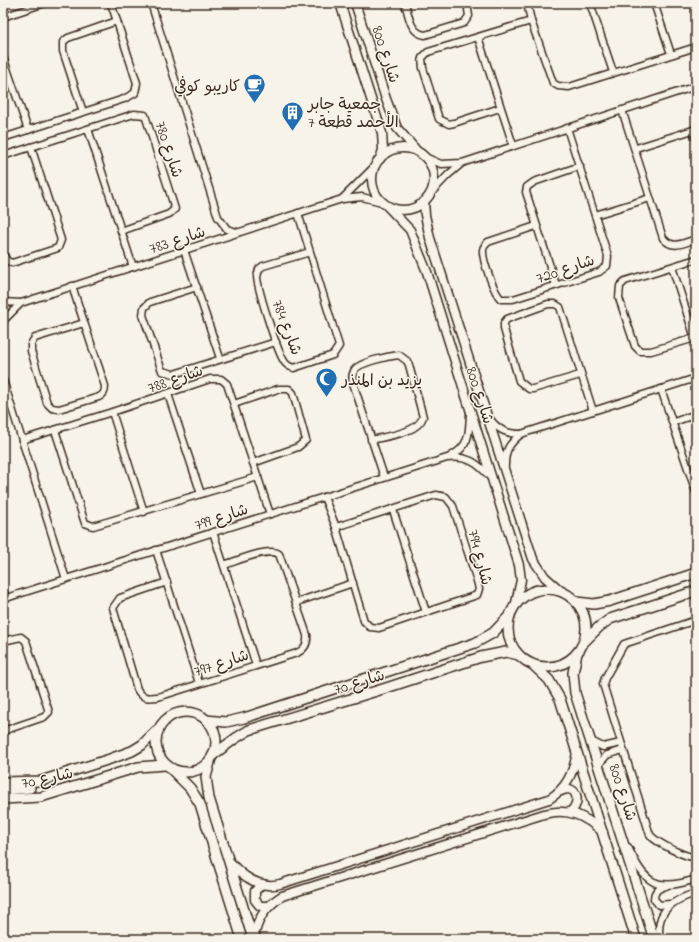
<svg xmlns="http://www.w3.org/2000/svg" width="699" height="942" viewBox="0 0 699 942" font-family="'Indie Flower','Playpen Sans Arabic',sans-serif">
  <rect width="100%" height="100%" fill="#f7f3e8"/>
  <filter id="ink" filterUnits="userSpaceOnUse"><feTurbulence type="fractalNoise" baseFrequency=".025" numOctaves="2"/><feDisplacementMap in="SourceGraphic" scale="8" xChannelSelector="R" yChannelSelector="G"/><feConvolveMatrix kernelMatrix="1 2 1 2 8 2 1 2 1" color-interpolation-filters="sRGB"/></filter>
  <g filter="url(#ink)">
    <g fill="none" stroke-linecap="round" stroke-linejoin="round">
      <defs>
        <g id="minor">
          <path d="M151,3L218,217L227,229L237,232"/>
          <path d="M405,3C409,16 410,33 425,35L464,23L469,16L467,3"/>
          <path d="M527,3L531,21L553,83L558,86L569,87L696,47"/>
          <path d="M590,3L613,72"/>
          <path d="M654,3L671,54"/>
          <path d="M695,3L696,6"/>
          <path d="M3,17L45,3"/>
          <path d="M478,37L513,145"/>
          <path d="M3,57L28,130"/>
          <path d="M500,108L454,123L449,124L439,119L423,68L422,58L428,52L531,21"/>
          <path d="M622,110L663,238C672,250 684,243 696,239"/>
          <path d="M83,112L63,51V42L68,38L117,21"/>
          <path d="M88,129L133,267"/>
          <path d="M693,130L696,139"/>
          <path d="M3,138L124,99L135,93L137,83L111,3"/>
          <path d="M636,148L696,129"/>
          <path d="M3,156L134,114L145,115L175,209L169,214L121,231"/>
          <path d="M425,157L441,164L462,163L696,86"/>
          <path d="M431,193L448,175L462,163"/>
          <path d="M342,199L376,165"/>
          <path d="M298,213L339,346L333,355L294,368C290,367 286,365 284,361C277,351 258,290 257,277L259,269L263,266L310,252"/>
          <path d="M595,215L650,198"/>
          <path d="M536,226L488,242C486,244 483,247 483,250C482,259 494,293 501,299H513L599,272L607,266L608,256L567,128"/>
          <path d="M184,250L220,358"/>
          <path d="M3,254L7,261L12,263L58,248L61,240L31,147"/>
          <path d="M672,267L696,341"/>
          <path d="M556,285L526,192L527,187L534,182L580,166"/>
          <path d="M72,286L105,386C105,392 104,394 99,397L59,409L52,408L47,403L31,351V344L35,338L84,323"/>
          <path d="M197,287L150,302L144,308L143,315L162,371L174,374L276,342"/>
          <path d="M3,302L21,303L342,199L362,197L382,202"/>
          <path d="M3,321L21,303"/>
          <path d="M695,338L651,351H640L635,346L619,298L620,286L625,281L696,259"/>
          <path d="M580,375L533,389H529L519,381L504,329V323L507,319L548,304H555L560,307L593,411"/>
          <path d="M3,380L66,579"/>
          <path d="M661,389L696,492"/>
          <path d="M168,394L201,494"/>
          <path d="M234,404L278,389H289L293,393L306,440L298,447L253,463"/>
          <path d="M112,412L144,512"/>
          <path d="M490,419C498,430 507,434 521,434"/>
          <path d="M674,422L696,414"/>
          <path d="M55,430L83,517L85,523L93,526L258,477"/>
          <path d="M22,440L112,412L210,379H221L227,384L270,514"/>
          <path d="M371,440C387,436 418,433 423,417L409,365L407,361L399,355C390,356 358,362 354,371C352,375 352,379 353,383L384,477"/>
          <path d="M451,456C470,446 469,433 470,413"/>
          <path d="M505,465C505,450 509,444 521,434L696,378"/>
          <path d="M324,497L336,527L364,621L370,627L379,628L477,595L479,589L477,581L453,506L446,497L436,495L336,527"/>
          <path d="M393,510L426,612"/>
          <path d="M213,532L256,665"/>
          <path d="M156,550L199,683"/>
          <path d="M167,582L120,598L113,608L137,689C142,699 149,698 158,697L297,653C305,649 308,644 307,635L279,554C268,547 237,561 224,565"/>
          <path d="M3,590L6,598"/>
          <path d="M3,599L447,458C467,455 478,463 491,478"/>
          <path d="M297,602L353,583"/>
          <path d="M696,620L624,644L605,678L603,684L650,835C657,843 686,858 696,857"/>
          <path d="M3,641L21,637L26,641L49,712L44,717L3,731"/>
          <path d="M591,741L603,747L621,743"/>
          <path d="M599,764L607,755L623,750"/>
          <path d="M628,847C645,884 656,892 696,879"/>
          <path d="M666,886C658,888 654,891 654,899L659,905L670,904"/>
          <path d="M660,939C655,911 672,900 696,893"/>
        </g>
        <g id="tertiary">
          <path d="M340,3L382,133L383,150L380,159"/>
          <path d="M355,3L386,99L397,128L417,151"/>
          <circle cx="403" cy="179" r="31"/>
          <path d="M424,202L425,215L430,238L533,559L545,577L561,591"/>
          <path d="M387,206L410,230L427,272L519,565L521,580L516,603"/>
          <path d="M561,791C577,783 582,803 570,812"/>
          <path d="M230,862C243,877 260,889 280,884L549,799C567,788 573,773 577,753"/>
          <path d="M262,884L255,891V900L260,906H269"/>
          <path d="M254,939C256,921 266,906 282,896L544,814C568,807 585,816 603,832"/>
        </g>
        <g id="secondary">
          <circle cx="547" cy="628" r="39"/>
          <path d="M576,602L594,604L610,601L696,573"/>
          <path d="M585,641L599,627L610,619L696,591"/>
          <path d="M577,653L573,673L575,693L654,939"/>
          <path d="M532,664L549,680L560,699L636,939"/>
          <circle cx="186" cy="742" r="30"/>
          <path d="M206,720L226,722L244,718L475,643L493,633L509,616"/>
          <path d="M213,755L236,738L249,730L383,689L481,657L506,652L519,655"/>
          <path d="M210,762L206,777L209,798L253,939"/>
          <path d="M172,770L190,788L200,804L242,939"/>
          <path d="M3,782L41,781L110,759L132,751L142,745L156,731"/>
          <path d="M3,790L30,788"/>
          <path d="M3,799L41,797L138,767L165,765"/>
        </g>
      </defs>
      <use href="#minor" stroke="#3b2a1e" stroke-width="9"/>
      <use href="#tertiary" stroke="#3b2a1e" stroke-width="11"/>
      <use href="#secondary" stroke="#3b2a1e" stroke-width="12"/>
      <use href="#minor" stroke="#f7f3e8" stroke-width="6"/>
      <use href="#tertiary" stroke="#f7f3e8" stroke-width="8"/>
      <use href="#secondary" stroke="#f7f3e8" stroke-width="9"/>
    </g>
  </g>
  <defs>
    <symbol id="cafe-pin" viewBox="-11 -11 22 30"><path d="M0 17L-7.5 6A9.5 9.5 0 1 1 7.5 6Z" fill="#1f6fb2" stroke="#f7f3e8"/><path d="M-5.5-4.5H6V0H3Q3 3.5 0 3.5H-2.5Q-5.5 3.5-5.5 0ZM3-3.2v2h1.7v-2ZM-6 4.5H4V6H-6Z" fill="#fff"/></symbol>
    <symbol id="building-pin" viewBox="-11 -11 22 30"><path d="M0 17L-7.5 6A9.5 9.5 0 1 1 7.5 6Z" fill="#1f6fb2" stroke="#f7f3e8"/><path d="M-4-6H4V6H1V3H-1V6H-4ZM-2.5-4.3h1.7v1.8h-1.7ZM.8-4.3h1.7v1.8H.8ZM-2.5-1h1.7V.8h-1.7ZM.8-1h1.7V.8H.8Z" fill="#fff"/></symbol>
    <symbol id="mosque-pin" viewBox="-11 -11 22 30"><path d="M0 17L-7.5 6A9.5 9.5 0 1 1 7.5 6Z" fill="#1f6fb2" stroke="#f7f3e8"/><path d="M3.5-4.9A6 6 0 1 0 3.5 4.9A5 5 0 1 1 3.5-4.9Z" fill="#fff"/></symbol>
  </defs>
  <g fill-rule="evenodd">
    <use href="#cafe-pin" x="242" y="72" width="25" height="34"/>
    <use href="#building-pin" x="280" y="100" width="25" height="34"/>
    <use href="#mosque-pin" x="314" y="366" width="25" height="34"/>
  </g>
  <g text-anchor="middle" stroke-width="3" stroke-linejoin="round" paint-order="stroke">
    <g font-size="16" fill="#3b2a1e" stroke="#f7f3e8">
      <text transform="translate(387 54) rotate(72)" y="6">شارع 800</text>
      <text transform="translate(170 149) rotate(72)" y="6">شارع 780</text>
      <text transform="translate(177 239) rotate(-18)" y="6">شارع 783</text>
      <text transform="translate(565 268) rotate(-19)" y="6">شارع 720</text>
      <text transform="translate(288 327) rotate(69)" y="6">شارع 784</text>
      <text transform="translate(175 378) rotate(-19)" y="6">شارع 788</text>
      <text transform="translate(481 395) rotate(72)" y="6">شارع 800</text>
      <text transform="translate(221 516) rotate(-18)" y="6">شارع 799</text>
      <text transform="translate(481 557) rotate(75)" y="6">شارع 794</text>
      <text transform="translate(221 662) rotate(-18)" y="6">شارع 797</text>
      <text transform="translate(359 681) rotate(-17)" y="6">شارع 70</text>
      <text transform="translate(47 777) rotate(-12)" y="6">شارع 70</text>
      <text transform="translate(624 792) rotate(72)" y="6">شارع 800</text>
    </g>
    <g font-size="16" fill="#3b2a1e" stroke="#f7f3e8" text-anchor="start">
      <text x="240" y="91" text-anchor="end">كاريبو كوفي</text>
      <text x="308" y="109">جمعية جابر<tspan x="308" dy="18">الأحمد قطعة 7</tspan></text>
      <text x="342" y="385">يزيد بن المنذر</text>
    </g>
  </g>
  <rect width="699" height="942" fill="none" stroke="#f7f3e8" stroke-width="16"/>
  <rect x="8" y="8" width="683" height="926" fill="none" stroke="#3b2a1e" stroke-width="1.5" filter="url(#ink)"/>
</svg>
